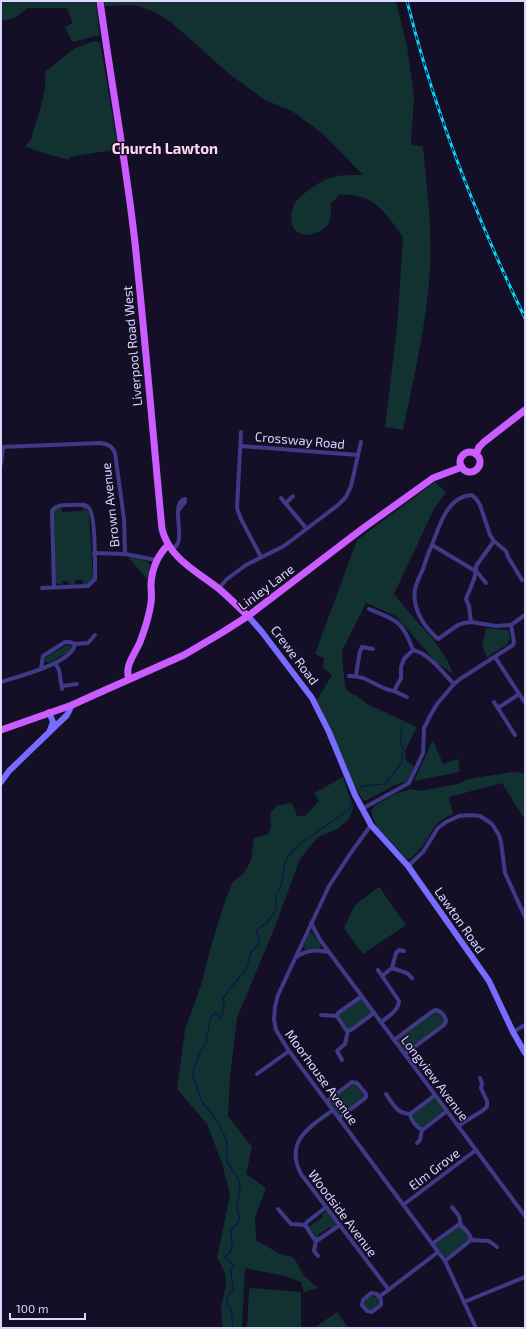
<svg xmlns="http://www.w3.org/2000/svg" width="526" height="1329" viewBox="0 0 526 1329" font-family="'Exo 2',sans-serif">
  <rect width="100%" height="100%" fill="#140f27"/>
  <g fill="#123131">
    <path d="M1,1H96L99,30V35L74,42L72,41L65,27L73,23L67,8H27L15,18L1,21Z"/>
    <path d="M104,1H396L407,46L414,96L411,144L423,147C427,187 432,228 430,268C427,323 414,377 403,430L385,427L397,327L403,237C384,211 374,193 339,195L331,204C331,218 332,225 318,232C296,242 286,225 294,205C297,197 319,182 327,179C339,174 352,175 363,175L323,134L292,111L265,100L228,73L172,23L157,13L136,5L105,6Z"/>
    <path d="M95,41L100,43L102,54L118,149L69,157V159H66L40,152L25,146L31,140C36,120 48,92 45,72L75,48Z"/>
    <path d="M435,482L446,492L434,509L394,594L418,623L433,639L447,660L453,674L436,662L396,616L366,603L342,651L343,670L346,690L357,696L367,704L417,727L405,751L406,761L414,766L409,781L397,784L367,800H363L354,785L317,700L332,675L323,667L324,658L315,654L357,540Z"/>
    <path d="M61,507L62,512L83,511V507L89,512L93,579L87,584L83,585V580H75V585H69L68,581H62L63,585L56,583L55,579L54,511L56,509Z"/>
    <path d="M128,557L144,560L150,564L148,580Z"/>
    <path d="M486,628L508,630L510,637L508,644L487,657L482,646Z"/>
    <path d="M69,645L71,647V649L68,652L49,663L45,661L46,657L65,646Z"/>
    <path d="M433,740L443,764L458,759L460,772L414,781Z"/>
    <path d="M513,772L525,773V820L502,783L449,797L453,814C429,824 434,834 419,850C416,854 411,857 408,860L377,827L372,816V810L374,806L395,794L411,789L420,791L458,784L468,779Z"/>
    <path d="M343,777L353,807L351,814L348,820L337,829L318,837L300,859L276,924L237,1018L230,1077L228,1116L252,1147L246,1174L266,1188L255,1217L256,1240L280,1254L293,1257L297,1263L304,1276L318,1288L304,1292L301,1282L285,1276L245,1268L242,1328H222C223,1322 221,1315 221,1309C225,1284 232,1282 217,1258L230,1195L222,1163L207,1124L177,1089L185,1030L201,985L212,943L224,904L233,882L244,873L251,861L254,838L269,834L271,826L270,813L277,806L291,803L295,809L297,816H305L319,801L314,793Z"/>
    <path d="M379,887L406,925L363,954L344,928L355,905Z"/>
    <path d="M309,933H312L321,946L320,948L305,949L303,947Z"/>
    <path d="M361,998L372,1013L348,1030L339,1017V1014Z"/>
    <path d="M437,1011L440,1013L444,1021L443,1024L405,1052L397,1040L434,1012Z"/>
    <path d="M353,1084H356L364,1096L340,1116L329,1102Z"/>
    <path d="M434,1097L445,1111L421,1128L419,1127L412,1115Z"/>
    <path d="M326,1211L336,1223V1225L332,1229L330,1227L318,1235L319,1238H315L307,1226L308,1224L310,1226L323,1217L322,1214Z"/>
    <path d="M459,1226C464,1228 469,1235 470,1240L446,1258L435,1244Z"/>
    <path d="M250,1288L301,1292V1328H247L249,1290Z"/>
    <circle cx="372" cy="1303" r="7"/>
    <path d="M337,1312L348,1328H314Z"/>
  </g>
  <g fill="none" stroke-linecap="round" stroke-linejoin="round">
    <g stroke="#091c46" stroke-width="1.5">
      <path d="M360,789L362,786L385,784C389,776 399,770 402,761C403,757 402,752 403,748L400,742L401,736L400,729L404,728"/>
      <path d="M233,1328L231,1309L226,1302L230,1292L233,1290L231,1271L233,1264L225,1257L232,1249L231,1231L240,1220L237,1208L240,1185L239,1180L227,1162V1143L224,1134L217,1121L201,1100L192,1074L198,1057L206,1042L210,1020L212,1015L216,1013L221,1020L224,1003L223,999L230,988L246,970L251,952L259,943L257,931L260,927L267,923L276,909V896L282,883L284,867L287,858L298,845L349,810L352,803"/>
    </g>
    <g stroke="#403987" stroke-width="4">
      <path d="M241,432L237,508L241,519L261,557"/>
      <path d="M241,446L358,455"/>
      <path d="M1,447L100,443C108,444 112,446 115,453L124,519L125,554"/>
      <path d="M1,464L3,447"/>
      <path d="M281,498L306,528"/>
      <path d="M286,503L293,496"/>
      <path d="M432,545C428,553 426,560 423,569C420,575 417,582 415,589C412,609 424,627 438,639L458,625L464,623L471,622L496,626L511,625"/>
      <path d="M172,550C174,548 177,546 178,543C183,532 171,503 185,499V502L178,511"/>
      <path d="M94,553L125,554L156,560"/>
      <path d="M486,583L477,572L432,545C439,527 447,496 472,495L477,500L480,505L490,535L494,541L506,551L508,557L522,580"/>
      <path d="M42,588L88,586L95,579C95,567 96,515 89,508C85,503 78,505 72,505C64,505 57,504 52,511L54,587"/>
      <path d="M218,589L227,579L246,565L284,546L338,505L346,497L351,486L361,442"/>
      <path d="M369,609C396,620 402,620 413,650"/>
      <path d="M471,622L469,606L466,599C470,588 477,577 476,566L494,541"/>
      <path d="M75,644L88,643L95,635"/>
      <path d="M495,657L525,703"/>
      <path d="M55,663L59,670L62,689"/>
      <path d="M356,675L360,651L362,647L373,649"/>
      <path d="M349,676C368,675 377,689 394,691L401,678V667L404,659L413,650C430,654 442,672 454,684"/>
      <path d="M1,682C17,677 73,663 75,644L69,642H65L43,656L41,669"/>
      <path d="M62,686L77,684"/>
      <path d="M394,691L407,697"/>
      <path d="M494,702L515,735"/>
      <path d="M498,708L519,694"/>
      <path d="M362,809L409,783L423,753L424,728L430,716L437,704L454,684L460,679L513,645L514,642L511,625L525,615"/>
      <path d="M371,825L350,854L329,886L278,995L275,1007L274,1019L276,1030L289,1051L445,1261L476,1328"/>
      <path d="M408,866L423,852L438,828L446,822L459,816L470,815L480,816L492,824L499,835L501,842L505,873L525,917"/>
      <path d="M311,923L320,940L525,1216"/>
      <path d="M296,957C307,950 316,949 329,952"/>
      <path d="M392,968L407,973L412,978"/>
      <path d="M378,970L399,1001C399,1010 388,1017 381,1022"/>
      <path d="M382,976L392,968L396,953L399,950L404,951"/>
      <path d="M362,996L338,1013L337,1016L346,1030H351L374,1013"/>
      <path d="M321,1015L337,1016"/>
      <path d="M513,1032L525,1025"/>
      <path d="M394,1040L433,1011L437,1010C442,1012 445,1016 446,1021L444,1025L405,1054"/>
      <path d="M342,1060L337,1051L345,1044L348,1031"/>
      <path d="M257,1074L289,1051"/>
      <path d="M386,1094C394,1105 396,1113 410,1114"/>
      <path d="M435,1095L410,1114C411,1120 416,1127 422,1130L425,1128L447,1111"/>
      <path d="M327,1101L352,1082L357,1083L366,1094V1097L364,1099L339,1118"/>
      <path d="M333,1110C310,1127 284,1141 301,1174L389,1290"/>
      <path d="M458,1126L482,1111L487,1107V1101L481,1088L482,1083L480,1078"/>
      <path d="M417,1143L420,1140L422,1130"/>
      <path d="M403,1205L476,1150"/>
      <path d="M326,1207L307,1222L305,1225L314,1239L318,1240L340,1225"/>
      <path d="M452,1207L459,1216L461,1225"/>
      <path d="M278,1209L291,1224L305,1225"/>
      <path d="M471,1240L489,1241L497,1247"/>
      <path d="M316,1241L314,1251L318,1256"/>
      <path d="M432,1244L458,1225C464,1226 471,1235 471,1240L445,1261"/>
      <path d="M371,1293L377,1294L381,1300V1305L372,1312L367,1311L362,1305L363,1300Z"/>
      <path d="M379,1297L438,1252"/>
      <path d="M464,1302L525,1277"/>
    </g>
    <g stroke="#786cff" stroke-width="6">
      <path d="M248,616L262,632L312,698L329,732L355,795L371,825L408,866L489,981L513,1032L525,1053"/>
      <path d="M49,712L53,722L50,730"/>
      <path d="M1,782L9,771L67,715L72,705"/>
    </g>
    <g stroke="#cb5cff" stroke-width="7">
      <path d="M100,1C111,82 126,162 135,243C145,338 153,434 162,529C169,558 196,571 218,588C229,597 238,607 248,616"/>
      <circle cx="470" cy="462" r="10"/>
      <path d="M476,454L479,447L484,442L525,410"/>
      <path d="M129,679C124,666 135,654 140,642C145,629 149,616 151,603C152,597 151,590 151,584C152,568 157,556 168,545"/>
      <path d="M1,730L72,705L94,695L184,655L223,632L248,616L362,529L433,478L462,467"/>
    </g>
    <defs>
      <path id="rail" d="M407,1C434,110 476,217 525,318"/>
    </defs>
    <use href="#rail" stroke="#01d7ff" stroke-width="3"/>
    <use href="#rail" stroke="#140f27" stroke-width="1.5" stroke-dasharray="4.5" stroke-linecap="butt"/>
  </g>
  <g text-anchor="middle" stroke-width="3" stroke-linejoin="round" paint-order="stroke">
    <g font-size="13" fill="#dcd5ff" stroke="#140f27">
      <text transform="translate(132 346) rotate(-95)" y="5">Liverpool Road West</text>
      <text transform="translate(300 440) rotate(5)" y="5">Crossway Road</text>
      <text transform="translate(110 505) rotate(-96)" y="5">Brown Avenue</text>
      <text transform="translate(266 587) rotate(-37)" y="5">Linley Lane</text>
      <text transform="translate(295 655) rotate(53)" y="5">Crewe Road</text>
      <text transform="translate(460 920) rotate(55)" y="5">Lawton Road</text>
      <text transform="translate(322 1077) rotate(54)" y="5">Moorhouse Avenue</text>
      <text transform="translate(435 1078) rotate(53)" y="5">Longview Avenue</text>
      <text transform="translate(434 1169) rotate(-37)" y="5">Elm Grove</text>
      <text transform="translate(343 1213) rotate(53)" y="5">Woodside Avenue</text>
    </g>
    <g font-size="15" font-weight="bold" fill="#ffd7ee" stroke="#140f27">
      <text x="165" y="154">Church Lawton</text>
    </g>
  </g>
  <rect width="526" height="1329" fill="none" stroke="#dcd5ff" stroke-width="4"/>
  <path d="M10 1313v6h75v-6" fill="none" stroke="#dcd5ff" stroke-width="2"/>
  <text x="16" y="1313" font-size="12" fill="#dcd5ff" stroke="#140f27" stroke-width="3" paint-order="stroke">100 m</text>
</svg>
